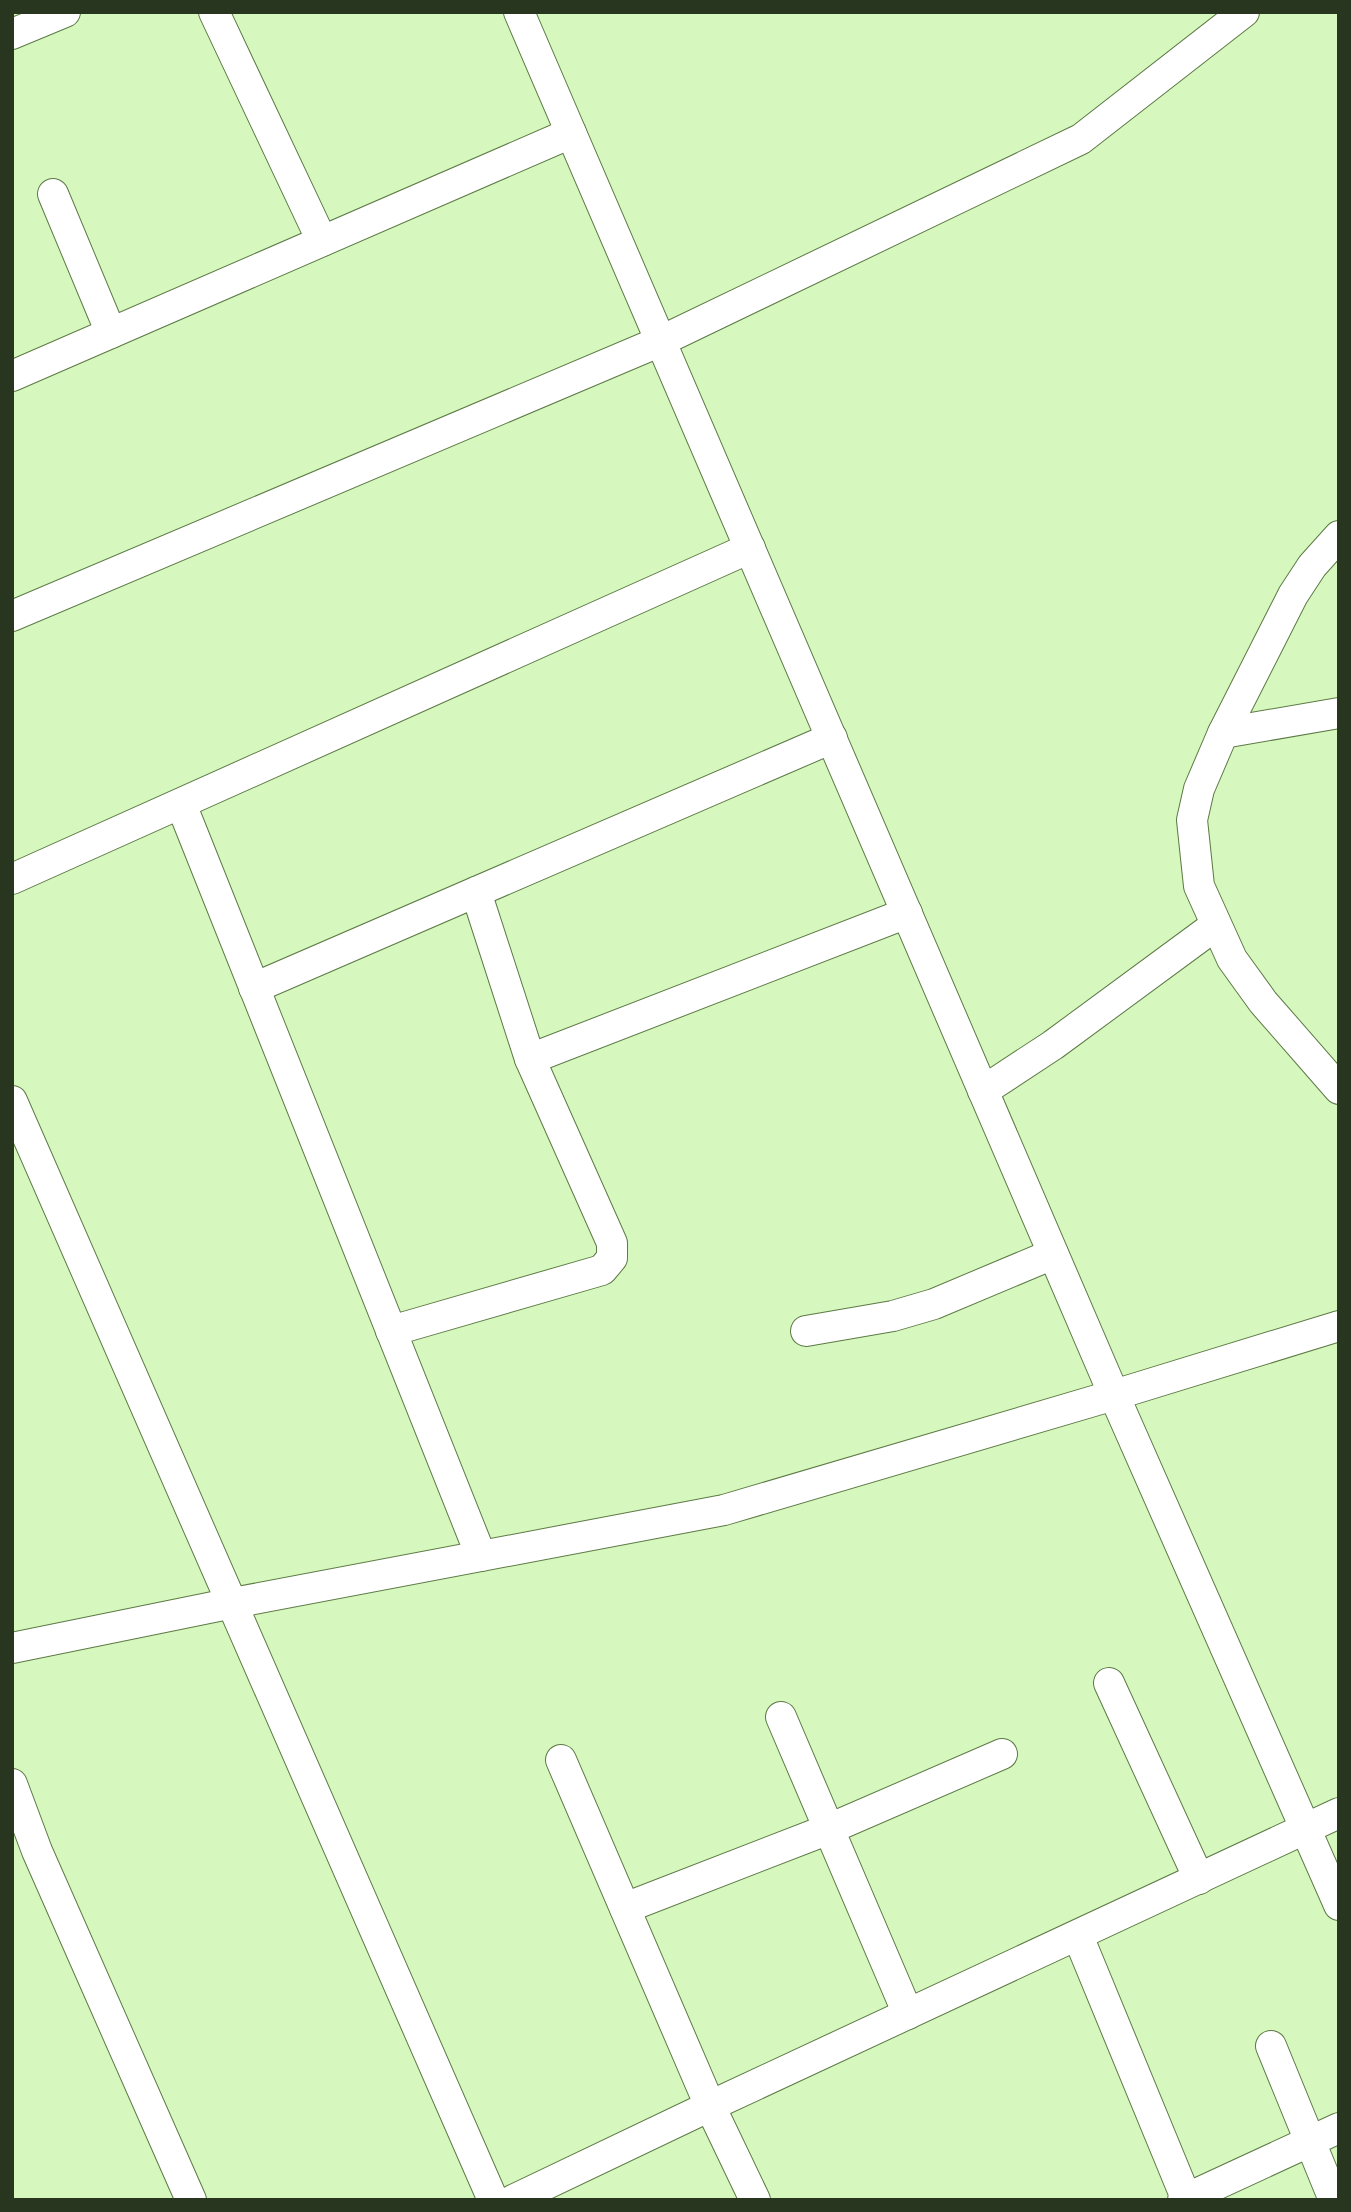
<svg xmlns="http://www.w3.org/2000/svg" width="1351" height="2212" viewBox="0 0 1351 2212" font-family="'Titillium Web',sans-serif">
  <rect width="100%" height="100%" fill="#d6f7bd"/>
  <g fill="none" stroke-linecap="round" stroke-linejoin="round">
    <defs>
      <g id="street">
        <path d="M214,12L322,241"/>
        <path d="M519,12L1114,1395L1339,1905"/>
        <path d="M12,34L65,12"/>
        <path d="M53,194L111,333"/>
        <path d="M12,376L571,133"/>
        <path d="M1339,536L1312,566L1293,595L1223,733L1199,789L1192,820L1199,886L1232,959L1263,1002L1339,1089"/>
        <path d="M12,616L661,341L1081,139L1244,12"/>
        <path d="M1223,733L1339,713"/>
        <path d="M181,804L481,1556"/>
        <path d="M12,879L750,548"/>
        <path d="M254,988L832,738"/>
        <path d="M530,1059L907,913"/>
        <path d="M983,1091L1053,1045L1216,925"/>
        <path d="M12,1101L493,2200"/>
        <path d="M391,1331L602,1270L612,1258V1243L530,1059L476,892"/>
        <path d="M806,1331L893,1316L934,1304L1053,1254"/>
        <path d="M12,1648L233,1603L724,1510L1114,1395L1339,1326"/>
        <path d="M1109,1683L1199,1879"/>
        <path d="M781,1717L908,2014"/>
        <path d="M12,1784L37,1851L191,2200"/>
        <path d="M625,1908L829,1829L1002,1754"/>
        <path d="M1078,1936L1186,2198"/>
        <path d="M1271,2046L1334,2200"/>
        <path d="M513,2200L710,2106L561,1760"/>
        <path d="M755,2200L710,2106L1339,1813"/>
        <path d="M1183,2200L1339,2128"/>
      </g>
    </defs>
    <use href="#street" stroke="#5d7a46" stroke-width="32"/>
    <use href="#street" stroke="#fff" stroke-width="30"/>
  </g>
  <rect width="1351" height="2212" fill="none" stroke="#29361f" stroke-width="28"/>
</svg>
